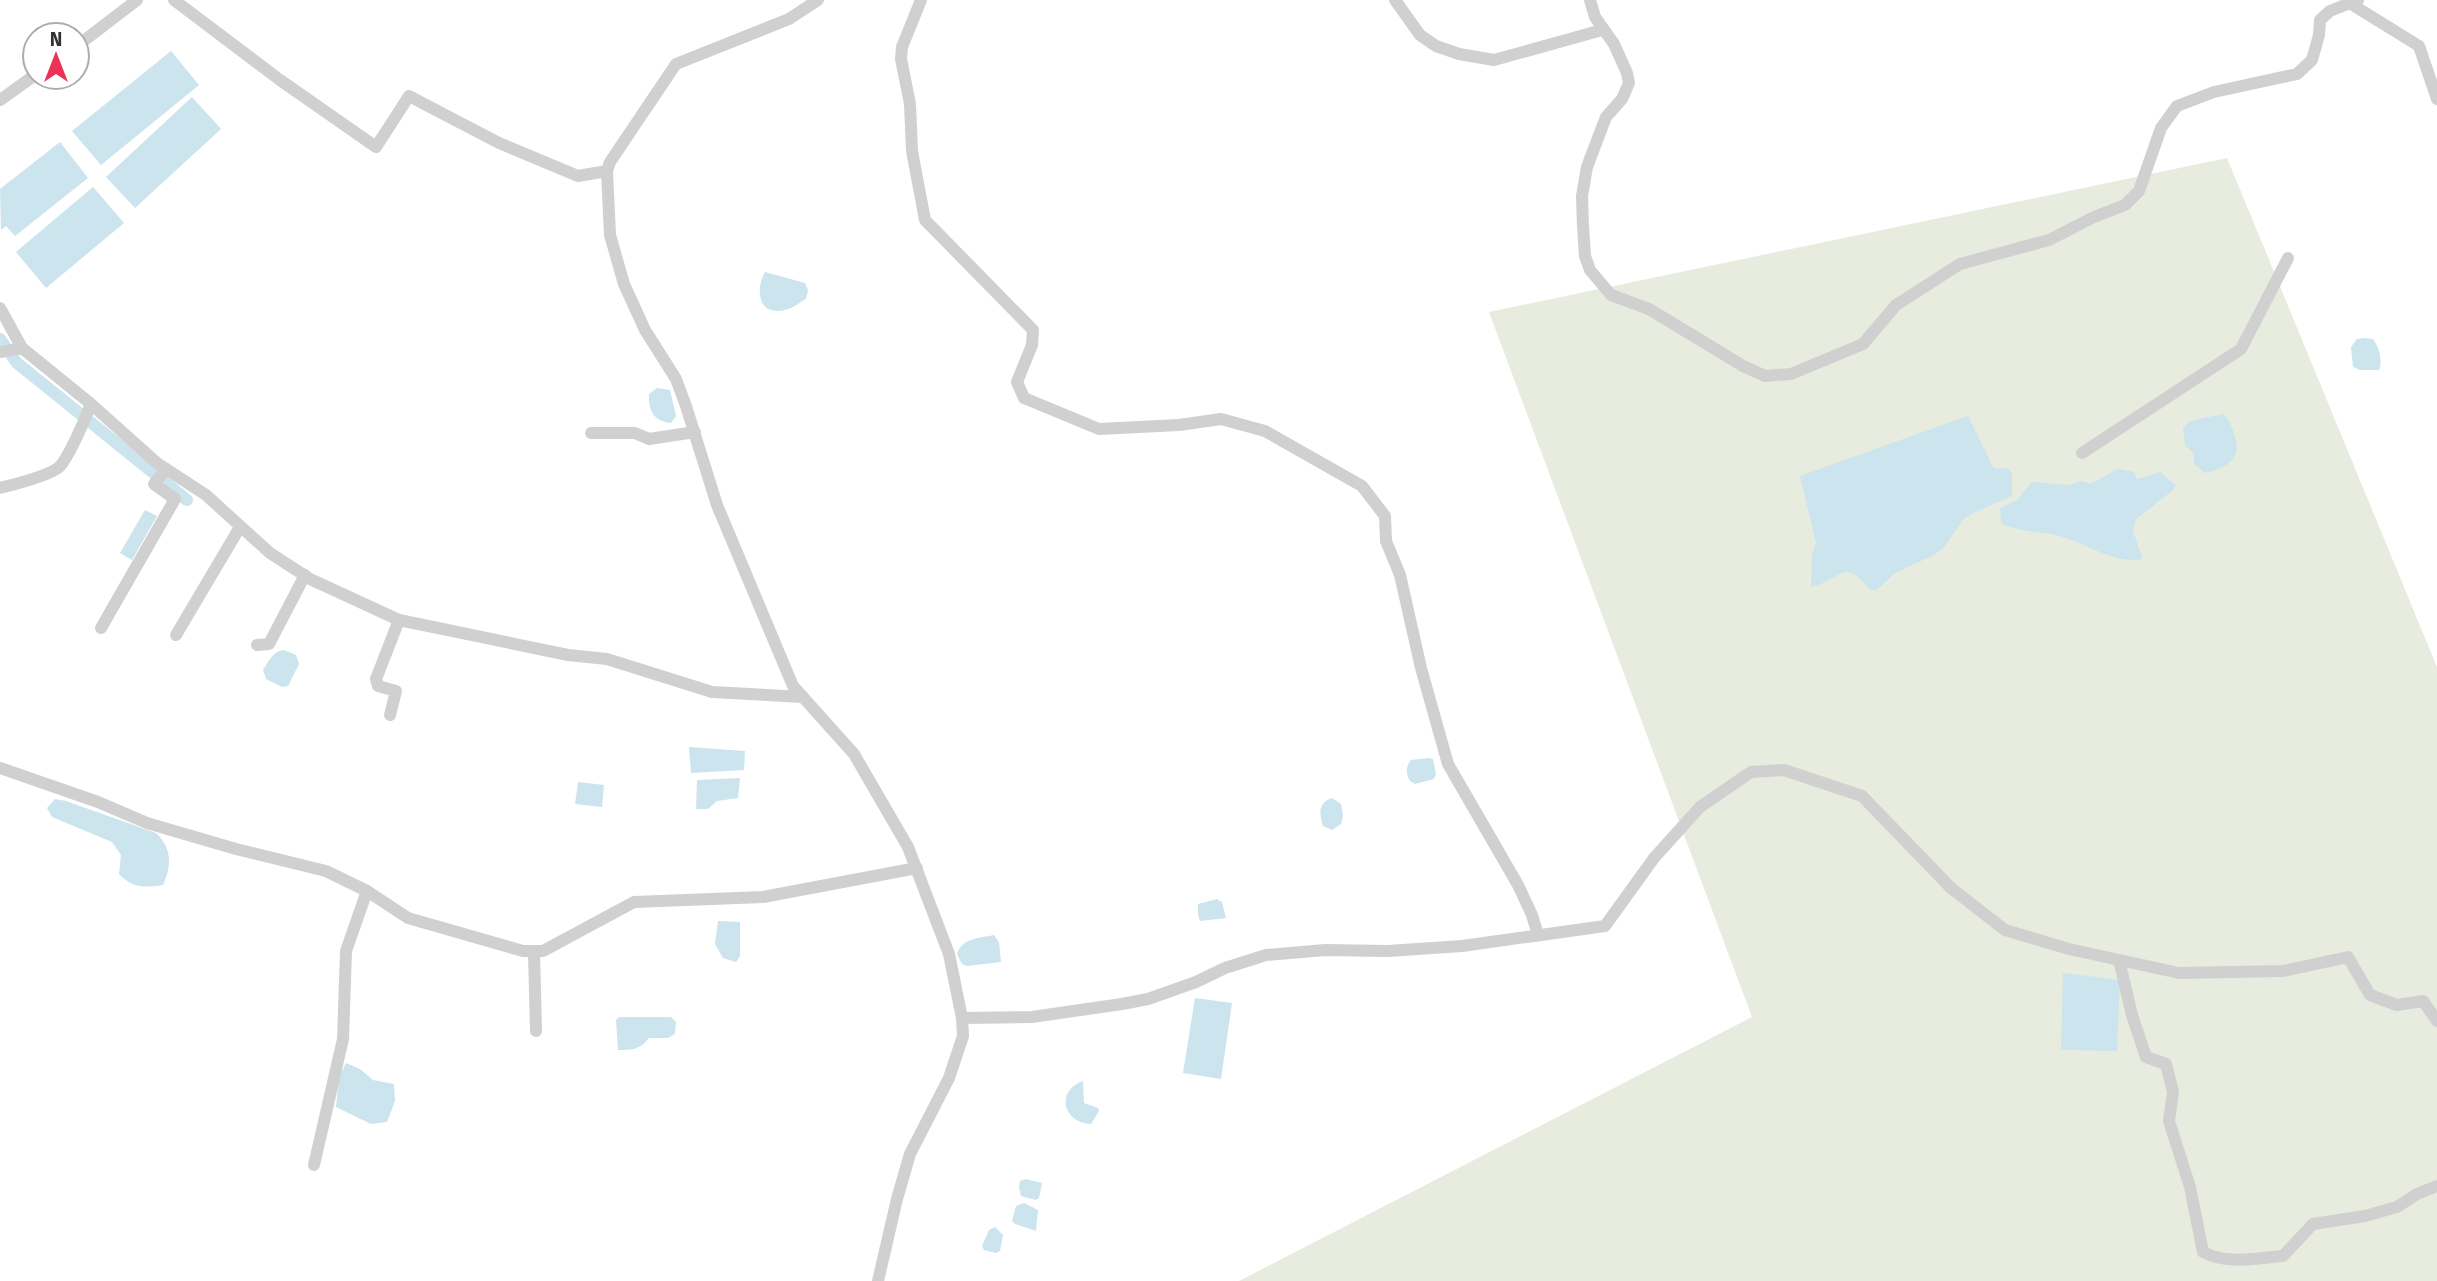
<svg xmlns="http://www.w3.org/2000/svg" width="2437" height="1281" viewBox="0 0 2437 1281" font-family="'Fira Sans',sans-serif">
  <rect width="100%" height="100%" fill="#fff"/>
  <path fill="#e7ecde" d="M2227,158L2437,667V1281H1239L1752,1017L1489,312Z"/>
  <g fill="#cbe4ed">
    <path d="M171,51L199,85L101,165L72,131Z"/>
    <path d="M192,97L221,129L135,208L106,177Z"/>
    <path d="M60,142L88,178L15,236L6,226L1,230L0,189Z"/>
    <path d="M93,187L124,223L46,288L16,252Z"/>
    <path d="M765,272L805,283L808,290L806,299C800,302 792,309 785,310C758,317 755,289 765,272Z"/>
    <path d="M2363,338L2373,339C2379,346 2383,362 2379,370H2360L2353,367L2351,347L2357,339Z"/>
    <path d="M657,388L670,390L676,416L671,423C654,422 648,410 649,394Z"/>
    <path d="M2223,414C2229,419 2232,427 2234,434C2244,459 2226,468 2205,473L2194,464V454L2185,445L2183,428L2190,421Z"/>
    <path d="M1968,416L1993,467L1996,469L2007,468L2012,473V496L1971,514L1963,520L1944,547L1934,555L1895,573L1877,590H1870C1842,555 1841,581 1811,587L1812,555L1816,543L1800,476Z"/>
    <path d="M2118,469L2134,472L2137,479L2160,472L2176,485L2172,491L2136,519L2133,531L2142,557L2140,560C2108,562 2085,542 2056,535C2038,531 2017,532 2001,523L2000,508L2017,500L2032,482L2068,485L2082,481L2090,484Z"/>
    <path d="M145,510L157,516L132,560L120,553Z"/>
    <path d="M284,650L296,655L299,664L288,686L282,687L266,679L263,670C269,661 273,651 284,650Z"/>
    <path d="M689,747L745,751L744,770L691,773Z"/>
    <path d="M1428,758L1433,759L1436,774L1434,779L1415,784L1410,781C1406,773 1405,768 1411,760Z"/>
    <path d="M740,778L738,798L717,801L708,809H696L697,780Z"/>
    <path d="M578,782L604,785L602,807L575,804Z"/>
    <path d="M1332,798L1341,804L1343,816L1341,824L1332,830L1323,826C1319,813 1318,803 1332,798Z"/>
    <path d="M55,799L66,801L156,833C172,848 172,866 163,885C145,888 132,888 119,874L121,855L112,842L52,817L47,808Z"/>
    <path d="M1217,899L1222,902L1226,918L1200,921L1198,915V904Z"/>
    <path d="M718,921L740,922V956L736,962L723,958L715,944Z"/>
    <path d="M994,935L999,942L1001,962L967,966L962,964L957,954C962,938 980,938 994,935Z"/>
    <path d="M2063,973L2120,980L2117,1051L2061,1050Z"/>
    <path d="M1195,998L1232,1003L1221,1079L1183,1073Z"/>
    <path d="M619,1017H671L676,1022L675,1034L668,1038H649C640,1050 632,1050 618,1050L616,1020Z"/>
    <path d="M346,1063L360,1069L373,1080L394,1084L395,1101L387,1122L371,1124L336,1107L339,1077Z"/>
    <path d="M1083,1081L1084,1103L1098,1108L1099,1111L1091,1124C1063,1123 1055,1091 1083,1081Z"/>
    <path d="M1026,1179L1042,1183L1039,1198L1036,1200L1021,1196L1019,1187L1020,1181Z"/>
    <path d="M1024,1203L1038,1210L1036,1231L1015,1224L1012,1221L1016,1206Z"/>
    <path d="M995,1227L1003,1235L1000,1251L996,1253L984,1250L982,1246L989,1230Z"/>
  </g>
  <g fill="none" stroke-linecap="round" stroke-linejoin="round">
    <path stroke="#cbe4ed" stroke-width="12" d="M0,339L17,363L187,500"/>
    <g stroke="#d0d0d0" stroke-width="12">
      <path d="M174,0L280,80L376,147L409,96L499,143L578,176L607,171"/>
      <path d="M818,0L789,19L676,64L610,162L607,171L610,235L624,284L645,330L676,379L686,406L717,505L793,686L854,754L908,847L949,954L962,1018L963,1036L949,1078L910,1154L897,1199L878,1281"/>
      <path d="M921,0L902,47L901,59L910,104L912,151L925,220L1033,330L1032,345L1017,382L1024,398L1099,429L1179,425L1221,419L1265,431L1362,486L1385,516L1386,541L1400,575L1421,668L1448,764L1518,885L1532,915L1538,935"/>
      <path d="M1395,0L1420,35L1436,46L1459,54L1494,60L1602,30"/>
      <path d="M1590,0L1595,17L1614,44L1627,73L1629,83L1622,99L1606,117L1587,167L1582,196L1583,226L1585,256L1590,270L1611,295L1649,309L1743,366L1765,376L1791,374L1863,344L1896,305L1960,264L2049,240L2094,217L2125,205L2139,191L2161,128L2177,106L2214,92L2297,74L2312,60L2319,35L2320,20L2330,11L2358,0"/>
      <path d="M2351,4L2419,46L2437,99"/>
      <path d="M77,46L137,0"/>
      <path d="M0,100L35,75"/>
      <path d="M0,308L22,348L91,404L157,463L206,495L270,553L310,579L399,620L568,655L607,659L712,692L803,697"/>
      <path d="M0,352L22,348"/>
      <path d="M591,433H635L649,439L695,432"/>
      <path d="M2082,453L2241,349L2288,258"/>
      <path d="M0,488C13,485 47,476 58,468C68,460 86,417 91,404"/>
      <path d="M101,628L175,499L154,484L166,469"/>
      <path d="M176,635L240,527"/>
      <path d="M257,645L269,644L305,575"/>
      <path d="M390,715L396,691L378,686L376,679L399,620"/>
      <path d="M0,768L98,802L147,823L236,849L326,871L367,891L408,918L523,951H543L634,902L763,897L917,868"/>
      <path d="M534,952L536,1031"/>
      <path d="M2119,960L2132,1015L2146,1057L2166,1064L2173,1092L2169,1121L2190,1187L2203,1252C2227,1265 2257,1258 2283,1256L2313,1224L2365,1216L2397,1207L2417,1194L2437,1186"/>
      <path d="M962,1018L1032,1017L1122,1004L1148,999L1196,982L1225,968L1266,955L1325,950L1388,951L1462,946L1605,926L1654,858L1700,807L1751,772L1784,770L1862,796L1951,888L2005,930L2069,949L2179,973L2283,971L2348,957L2370,995L2397,1005L2423,1001L2437,1021"/>
      <path d="M314,1165L343,1039L346,951L367,891"/>
    </g>
  </g>
  <g transform="translate(56 56)"><circle r="33" fill="#ffffff" stroke="#adadad" stroke-width="2"/>
  <path d="M0-5L12 26L0 18L-12 26Z" fill="#eb3356"/>
  <text y="-10" font-size="19" font-weight="bold" text-anchor="middle" fill="#333333">N</text>
  </g>
</svg>
